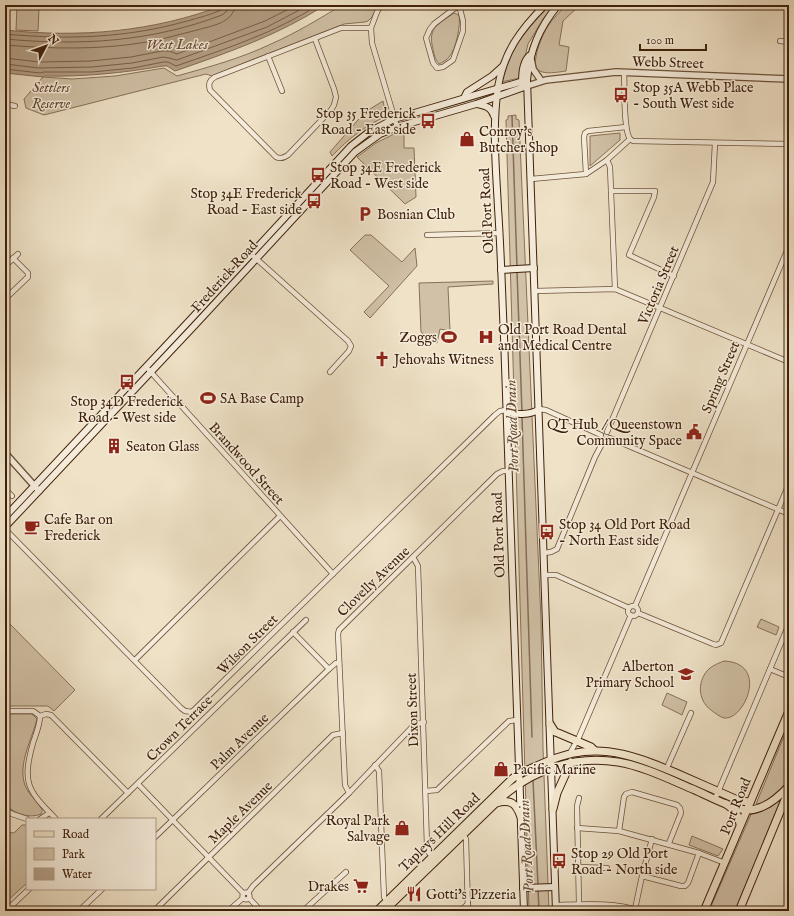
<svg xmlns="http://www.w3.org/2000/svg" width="794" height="916" viewBox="0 0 794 916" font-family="'IM FELL English',serif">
  <rect width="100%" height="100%" fill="#efe2c7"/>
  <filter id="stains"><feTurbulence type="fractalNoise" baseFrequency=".005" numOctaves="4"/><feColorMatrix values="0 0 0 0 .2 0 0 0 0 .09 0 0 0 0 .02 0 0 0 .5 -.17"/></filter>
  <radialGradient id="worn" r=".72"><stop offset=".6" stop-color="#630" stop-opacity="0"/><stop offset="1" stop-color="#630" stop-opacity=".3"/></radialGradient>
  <g fill="#d1c1a7" stroke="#887159">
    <path d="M342,5H378L372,17L368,21L365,22L344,24L212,76L206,74L44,115L26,108L24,99L43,77L72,79L115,76L164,68L177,76C209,67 242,58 271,44C296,33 319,19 342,5Z"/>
    <path d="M550,5H554L543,19L528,44L520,78L501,82C508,50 528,28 550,5Z"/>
    <path d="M566,5H580L563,21L559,45L569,47L566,71C558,72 545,75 538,70C530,63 543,33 548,26C553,18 560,12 566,5Z"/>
    <path d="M17,6L39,8L38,31L16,30Z"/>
    <path d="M454,13L459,15C461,24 456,50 449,57C447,60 443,62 439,64C435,59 434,55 433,49C427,27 439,24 454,13Z"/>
    <path d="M383,101L386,116C364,127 349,138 332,156L330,152L365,112Z"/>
    <path d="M516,115V119L519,120L541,620L543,748L549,911H529L506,120L508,119V116Z"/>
    <path d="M404,129V148H414L416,197L405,204L357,157L376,143Z"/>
    <path d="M620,133V140L590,166V136Z"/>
    <path d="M365,235H371L402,262L415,248L417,266L370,318L364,312L389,286L350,250Z"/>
    <path d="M493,281V284L448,287L450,331L440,329L437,343L432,341L421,332L419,283Z"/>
    <path d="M5,619L75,690L54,711L48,706H5Z"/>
    <path d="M761,619L779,627L776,635L757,627Z"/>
    <path d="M724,661C770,663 744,721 724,718C720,717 715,713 711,710C697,700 697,679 710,668C714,665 719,663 724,661Z"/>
    <path d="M667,693L687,702L682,715L662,705Z"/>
    <path d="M5,714H32L37,719C32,739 19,761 24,782C27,794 36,799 41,808C43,811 42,811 41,814C29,819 14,813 5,805Z"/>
    <path d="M789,724V776L785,785L764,803L756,804Z"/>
    <path d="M779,800L780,803L735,911H709L752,812L771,807Z"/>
    <path d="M22,825H27V883L6,902L5,832L14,833Z"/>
    <path d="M692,836L723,849L718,856L689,845Z"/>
  </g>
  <path fill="#b4a087" stroke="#866d55" d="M224,5H325C279,35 227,53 175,71L167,66H163C123,73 84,77 44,76L43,77L5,73V30C80,38 153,32 224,5Z"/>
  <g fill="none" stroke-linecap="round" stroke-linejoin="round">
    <g stroke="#7a6049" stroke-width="1">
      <path d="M5,34C67,40 127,38 187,21C198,18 210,15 221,10L224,5"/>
      <path d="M5,39C80,46 151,42 222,15L227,11L229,5"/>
      <path d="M5,45C53,49 100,50 147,42C164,39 181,34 197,30C211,26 234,23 235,5"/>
      <path d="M5,58L39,62L91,61L131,57L162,51H169L177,54L265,21L297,5"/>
      <path d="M5,64L39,68L92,67L132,63L163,57L169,58L177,60L267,27L309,5"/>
      <path d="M5,69L40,73L44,72H92L133,68L163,62H168L176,66C225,49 275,33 318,5"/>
    </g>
    <g stroke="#866d55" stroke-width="1.5">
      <path d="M512,116L517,267"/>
      <path d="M517,271L522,413"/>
      <path d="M522,417L532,737"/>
      <path d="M533,780L538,885"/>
      <path d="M538,889L539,911"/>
    </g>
    <defs>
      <g id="minor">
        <path d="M69,5H82"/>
        <path d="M125,5H126"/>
        <path d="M381,5L377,12L371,28L372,43L397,127"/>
        <path d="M459,5L434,24L430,29L426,38L433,63L437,68L443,67L453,60L463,31V21L459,5"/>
        <path d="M315,39L334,89L336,97L334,105L331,110L288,155C284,158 280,159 276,157L210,90C208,83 210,80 215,77L341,28H371"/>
        <path d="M780,41L789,42"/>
        <path d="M268,56L282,91"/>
        <path d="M624,73C625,87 623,129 630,139"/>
        <path d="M5,104L15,106"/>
        <path d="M607,160L610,167L615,289"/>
        <path d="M586,174L584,137L585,133L588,131L626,127"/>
        <path d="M531,179L586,174L607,160L630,139L633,141L789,144"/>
        <path d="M611,191H655L654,197L629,255L674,276"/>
        <path d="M427,235L500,233"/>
        <path d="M251,254L348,341L351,346L349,351L330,372"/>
        <path d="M5,266L18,254"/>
        <path d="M535,291L615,289L789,362"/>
        <path d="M5,299L28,277V273L13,258"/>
        <path d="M149,370L333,574"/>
        <path d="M539,409L546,410L601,435"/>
        <path d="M607,432L713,182L715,143"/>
        <path d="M610,438L789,514"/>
        <path d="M5,489L12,496"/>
        <path d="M5,529L181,708L185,711L192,712L495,415L500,411L506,410"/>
        <path d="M544,553L551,552L557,549L595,457L604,440"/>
        <path d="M413,557L418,566L427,846L429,853L434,858"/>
        <path d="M544,575H556L629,608"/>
        <path d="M635,606L789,246"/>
        <circle cx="633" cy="611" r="5"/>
        <path d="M638,613L713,644L716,645L721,643L789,484"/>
        <path d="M293,632L329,669"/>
        <path d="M135,660L280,516"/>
        <path d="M770,669L789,677"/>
        <path d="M5,711H33L40,716L46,714L51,715L128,793"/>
        <path d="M40,716C40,725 36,734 33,743C22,783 27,790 56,819"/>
        <path d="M570,753L579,737L631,615"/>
        <path d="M375,765L379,771L384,897L388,903"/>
        <path d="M666,770L691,713"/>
        <path d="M138,784L243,893"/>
        <path d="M426,791L437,790L509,721L517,720"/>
        <path d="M349,793L345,785L338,634L339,630L497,474L503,471H508"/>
        <path d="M715,799L789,624"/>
        <path d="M783,806L789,809"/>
        <path d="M5,809L12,814L27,819"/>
        <path d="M40,819L49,813"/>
        <path d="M101,819L306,620"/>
        <path d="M577,828L619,831L699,853L725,863"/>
        <path d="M619,831L624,797L626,794L632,792L677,805L680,808L681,813L669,843"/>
        <path d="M462,834L466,839L468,911"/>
        <path d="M155,837L329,669L336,663H339"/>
        <path d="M578,867L607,868"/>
        <path d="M642,876L681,886H685L688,883L699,853"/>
        <circle cx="246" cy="896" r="3.5"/>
        <path d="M248,893L253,886L349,793L414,725L424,722"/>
        <path d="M249,898L261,911"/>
        <path d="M579,904L577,806L579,798"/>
        <path d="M556,905C585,904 614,902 642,911"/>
        <path d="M635,909L642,876L652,839"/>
        <path d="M6,911L29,889"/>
        <path d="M79,911L102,889"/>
        <path d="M154,911L333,735L343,733"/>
        <path d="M228,911L243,898"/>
        <path d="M303,911L346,872"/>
        <path d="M460,911L468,904"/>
      </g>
      <g id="tertiary">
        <path d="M531,59L533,69L540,79"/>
        <path d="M527,86L546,80L616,72L789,79"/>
        <path d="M5,453L39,491"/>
      </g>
      <g id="secondary">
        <path d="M522,85C522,76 522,63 529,56"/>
        <path d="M464,98L467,92L492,76L502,67"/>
        <path d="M477,104C486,106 491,107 494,116"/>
        <path d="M501,270L534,268"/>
        <path d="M506,410C513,416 532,415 539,409"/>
        <path d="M5,517L190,320L351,146L369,132L394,119L527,80"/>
        <path d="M5,527L195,325L355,152L380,134L397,127L476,104L527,86"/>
        <path d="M523,888L555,887"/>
        <path d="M524,911C518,720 510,528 504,337C502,294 501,251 498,208C496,168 492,127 498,87C504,52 520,30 545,5"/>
        <path d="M556,911L527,80C530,50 539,28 558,5"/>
      </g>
      <g id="primary">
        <path d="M550,724L555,732L558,733L591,747L594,750"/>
        <path d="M496,803C511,799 516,803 521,817"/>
        <path d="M553,809L557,793L571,762"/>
        <path d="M377,911L512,779C520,772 530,769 539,765C591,740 626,752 676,773C697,782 719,792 740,801L750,802"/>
        <path d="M384,911L503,796C535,769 576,755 618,762C643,766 671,780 695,790C709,796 730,808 746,810C763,811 778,798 789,786"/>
      </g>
      <g id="trunk">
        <path d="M726,804C735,810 738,814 740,824"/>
        <path d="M704,911L789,711"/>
        <path d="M739,911L789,790"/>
      </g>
    </defs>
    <use href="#minor" stroke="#6c513a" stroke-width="6"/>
    <use href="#tertiary" stroke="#6c513a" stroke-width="8"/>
    <use href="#secondary" stroke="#40210b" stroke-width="8"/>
    <use href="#primary" stroke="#40210b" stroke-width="9"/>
    <use href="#trunk" stroke="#40210b" stroke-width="9"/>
    <use href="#minor" stroke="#f5ecdb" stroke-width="4.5"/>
    <use href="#tertiary" stroke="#f5ecdb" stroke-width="5.5"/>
    <use href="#secondary" stroke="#f5ecdb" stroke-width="6"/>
    <use href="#primary" stroke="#efe2c7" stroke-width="7"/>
    <use href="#trunk" stroke="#efe2c7" stroke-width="7"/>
  </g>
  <defs>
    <symbol id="bus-bare" viewBox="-9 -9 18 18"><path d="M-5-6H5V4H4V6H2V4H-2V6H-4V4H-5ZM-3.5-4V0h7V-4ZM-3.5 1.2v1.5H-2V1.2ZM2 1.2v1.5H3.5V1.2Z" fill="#8f2418" stroke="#f5ecdb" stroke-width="2.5" paint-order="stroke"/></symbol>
    <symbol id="shop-bare" viewBox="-9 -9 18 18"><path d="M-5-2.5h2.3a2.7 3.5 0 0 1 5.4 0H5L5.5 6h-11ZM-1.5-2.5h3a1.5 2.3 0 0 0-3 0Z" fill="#8f2418" stroke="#f5ecdb" stroke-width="2.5" paint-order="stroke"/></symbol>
    <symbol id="parking-bare" viewBox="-9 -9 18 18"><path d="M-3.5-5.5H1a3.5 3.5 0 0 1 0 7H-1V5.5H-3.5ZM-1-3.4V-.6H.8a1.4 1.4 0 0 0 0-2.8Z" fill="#8f2418" stroke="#f5ecdb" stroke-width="2.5" paint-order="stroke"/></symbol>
    <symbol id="stadium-bare" viewBox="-9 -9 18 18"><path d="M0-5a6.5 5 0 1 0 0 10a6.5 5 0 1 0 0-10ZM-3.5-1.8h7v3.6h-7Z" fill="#8f2418" stroke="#f5ecdb" stroke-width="2.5" paint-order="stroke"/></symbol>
    <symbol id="hospital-bare" viewBox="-9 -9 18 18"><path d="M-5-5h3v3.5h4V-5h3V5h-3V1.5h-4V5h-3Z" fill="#8f2418" stroke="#f5ecdb" stroke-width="2.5" paint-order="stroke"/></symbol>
    <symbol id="church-bare" viewBox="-9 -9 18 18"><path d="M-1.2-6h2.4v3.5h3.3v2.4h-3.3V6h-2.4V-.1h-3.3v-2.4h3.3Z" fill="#8f2418" stroke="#f5ecdb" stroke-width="2.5" paint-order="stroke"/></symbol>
    <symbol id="civic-bare" viewBox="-9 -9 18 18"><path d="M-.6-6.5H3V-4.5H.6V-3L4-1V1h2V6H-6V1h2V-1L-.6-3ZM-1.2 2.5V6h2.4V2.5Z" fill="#8f2418" stroke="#f5ecdb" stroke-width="2.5" paint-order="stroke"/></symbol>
    <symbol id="building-bare" viewBox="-9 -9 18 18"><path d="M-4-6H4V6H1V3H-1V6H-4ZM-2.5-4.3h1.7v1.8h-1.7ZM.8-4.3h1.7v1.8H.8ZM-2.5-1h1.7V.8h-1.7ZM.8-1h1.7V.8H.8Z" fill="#8f2418" stroke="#f5ecdb" stroke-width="2.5" paint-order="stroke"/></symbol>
    <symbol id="cafe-bare" viewBox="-9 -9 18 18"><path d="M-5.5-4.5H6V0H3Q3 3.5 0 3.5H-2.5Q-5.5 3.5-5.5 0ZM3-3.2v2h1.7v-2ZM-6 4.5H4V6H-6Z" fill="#8f2418" stroke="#f5ecdb" stroke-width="2.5" paint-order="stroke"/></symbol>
    <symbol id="school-bare" viewBox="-9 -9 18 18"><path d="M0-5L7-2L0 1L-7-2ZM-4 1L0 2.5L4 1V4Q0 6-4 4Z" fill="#8f2418" stroke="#f5ecdb" stroke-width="2.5" paint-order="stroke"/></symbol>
    <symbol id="supermarket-bare" viewBox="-9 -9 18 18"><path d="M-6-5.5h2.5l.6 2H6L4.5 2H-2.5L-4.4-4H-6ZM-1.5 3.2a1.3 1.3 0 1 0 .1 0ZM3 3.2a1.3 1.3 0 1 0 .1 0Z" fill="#8f2418" stroke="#f5ecdb" stroke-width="2.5" paint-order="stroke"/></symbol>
    <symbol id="restaurant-bare" viewBox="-9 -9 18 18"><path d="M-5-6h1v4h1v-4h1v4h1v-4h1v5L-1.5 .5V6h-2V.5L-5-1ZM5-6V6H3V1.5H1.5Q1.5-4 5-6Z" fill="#8f2418" stroke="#f5ecdb" stroke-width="2.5" paint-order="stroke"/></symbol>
  </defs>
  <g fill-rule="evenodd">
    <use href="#bus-bare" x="610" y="84" width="22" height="22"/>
    <use href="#bus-bare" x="417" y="110" width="22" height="22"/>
    <use href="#shop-bare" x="456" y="128" width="22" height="22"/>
    <use href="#bus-bare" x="307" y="164" width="22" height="22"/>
    <use href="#bus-bare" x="303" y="190" width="22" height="22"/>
    <use href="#parking-bare" x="354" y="203" width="22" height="22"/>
    <use href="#stadium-bare" x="438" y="326" width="22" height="22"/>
    <use href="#hospital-bare" x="475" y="326" width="22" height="22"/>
    <use href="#church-bare" x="371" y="348" width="22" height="22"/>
    <use href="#bus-bare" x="116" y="371" width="22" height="22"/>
    <use href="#stadium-bare" x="197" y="387" width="22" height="22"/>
    <use href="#civic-bare" x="683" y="421" width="22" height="22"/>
    <use href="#building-bare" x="103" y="435" width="22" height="22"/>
    <use href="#cafe-bare" x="21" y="516" width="22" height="22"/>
    <use href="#bus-bare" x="536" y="521" width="22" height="22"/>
    <use href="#school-bare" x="675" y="663" width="22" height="22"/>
    <use href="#shop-bare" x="490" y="758" width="22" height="22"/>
    <use href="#shop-bare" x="391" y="817" width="22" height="22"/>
    <use href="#bus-bare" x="548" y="850" width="22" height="22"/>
    <use href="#supermarket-bare" x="350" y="875" width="22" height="22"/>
    <use href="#restaurant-bare" x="403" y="883" width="22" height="22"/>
  </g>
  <g text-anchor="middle" stroke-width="3" stroke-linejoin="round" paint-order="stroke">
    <g font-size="14" fill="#40210b" stroke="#f5ecdb">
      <text transform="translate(668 62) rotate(2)" y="5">Webb Street</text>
      <text transform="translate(486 211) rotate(-93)" y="5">Old Port Road</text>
      <text transform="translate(224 276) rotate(-48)" y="5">Frederick Road</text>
      <text transform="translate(658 285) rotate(-67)" y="5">Victoria Street</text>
      <text transform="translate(720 377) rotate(-67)" y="5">Spring Street</text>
      <text transform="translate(247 463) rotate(48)" y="5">Brandwood Street</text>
      <text transform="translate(498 535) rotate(-92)" y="5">Old Port Road</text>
      <text transform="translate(373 581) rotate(-44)" y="5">Clovelly Avenue</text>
      <text transform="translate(247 644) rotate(-45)" y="5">Wilson Street</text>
      <text transform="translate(412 710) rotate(-92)" y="5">Dixon Street</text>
      <text transform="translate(179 728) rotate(-45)" y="5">Crown Terrace</text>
      <text transform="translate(239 741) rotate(-44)" y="5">Palm Avenue</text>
      <text transform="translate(735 806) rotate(-68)" y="5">Port Road</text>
      <text transform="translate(240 812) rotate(-44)" y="5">Maple Avenue</text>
      <text transform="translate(439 832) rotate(-44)" y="5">Tapleys Hill Road</text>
    </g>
    <g font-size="14" font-style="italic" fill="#644932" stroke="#f5ecdb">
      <text x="51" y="92">Settlers<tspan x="51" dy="16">Reserve</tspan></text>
    </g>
    <g font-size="14" fill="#40210b" stroke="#f5ecdb" text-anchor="start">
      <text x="633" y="92">Stop 35A Webb Place<tspan x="633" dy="16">- South West side</tspan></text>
      <text x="416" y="118" text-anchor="end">Stop 35 Frederick<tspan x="416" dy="16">Road - East side</tspan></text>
      <text x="479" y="136">Conroy's<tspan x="479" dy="16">Butcher Shop</tspan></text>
      <text x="330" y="172">Stop 34E Frederick<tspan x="330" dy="16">Road - West side</tspan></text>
      <text x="302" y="198" text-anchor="end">Stop 34E Frederick<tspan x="302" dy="16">Road - East side</tspan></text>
      <text x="377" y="219">Bosnian Club</text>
      <text x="498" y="334">Old Port Road Dental<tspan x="498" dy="16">and Medical Centre</tspan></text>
      <text x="437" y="342" text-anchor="end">Zoggs</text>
      <text x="394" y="364">Jehovahs Witness</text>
      <text x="220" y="403">SA Base Camp</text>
      <text x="127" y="406" text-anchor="middle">Stop 34D Frederick<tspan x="127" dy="16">Road - West side</tspan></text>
      <text x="682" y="429" text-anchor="end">QT Hub / Queenstown<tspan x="682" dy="16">Community Space</tspan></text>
      <text x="126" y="451">Seaton Glass</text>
      <text x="44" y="524">Cafe Bar on<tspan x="44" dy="16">Frederick</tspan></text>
      <text x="559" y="529">Stop 34 Old Port Road<tspan x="559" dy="16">- North East side</tspan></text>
      <text x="674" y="671" text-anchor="end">Alberton<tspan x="674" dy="16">Primary School</tspan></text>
      <text x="513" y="774">Pacific Marine</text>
      <text x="390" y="825" text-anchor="end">Royal Park<tspan x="390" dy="16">Salvage</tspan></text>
      <text x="571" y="858">Stop 29 Old Port<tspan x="571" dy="16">Road - North side</tspan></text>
      <text x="349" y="891" text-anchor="end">Drakes</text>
      <text x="426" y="899">Gotti's Pizzeria</text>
    </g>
    <g font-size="15" font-style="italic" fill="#694d36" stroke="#f5ecdb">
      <text x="177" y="49">West Lakes</text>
      <text transform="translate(512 426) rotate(-92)" y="5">Port Road Drain</text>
      <text transform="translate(526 846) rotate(-93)" y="5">Port Road Drain</text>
    </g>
  </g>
  <rect width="794" height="916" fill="none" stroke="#efe2c7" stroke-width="20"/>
  <rect x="6" y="6" width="782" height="904" fill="none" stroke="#40210b" stroke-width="2"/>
  <rect x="10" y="10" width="774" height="896" fill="none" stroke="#40210b"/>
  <rect x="26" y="818" width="130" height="72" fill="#f5ecdb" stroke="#ad9b88"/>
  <rect x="34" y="831" width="20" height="6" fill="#efe2c7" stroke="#ad9b88"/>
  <text x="62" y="838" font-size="12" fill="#40210b">Road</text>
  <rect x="34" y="848" width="20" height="12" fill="#d1c1a7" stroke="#ad9b88"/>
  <text x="62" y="858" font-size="12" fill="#40210b">Park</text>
  <rect x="34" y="868" width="20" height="12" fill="#b4a087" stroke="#ad9b88"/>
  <text x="62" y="878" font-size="12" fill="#40210b">Water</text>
  <g transform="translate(46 46) rotate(49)" stroke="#f5ecdb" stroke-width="3" paint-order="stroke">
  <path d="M0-3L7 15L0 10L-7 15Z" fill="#40210b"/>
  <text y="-6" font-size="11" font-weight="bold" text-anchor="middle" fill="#40210b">N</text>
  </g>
  <path d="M640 44v6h66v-6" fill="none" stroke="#40210b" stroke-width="2"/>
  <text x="646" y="44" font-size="12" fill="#40210b" stroke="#f5ecdb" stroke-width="3" paint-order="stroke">100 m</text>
  <rect width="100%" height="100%" filter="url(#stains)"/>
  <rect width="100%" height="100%" fill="url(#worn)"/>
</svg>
